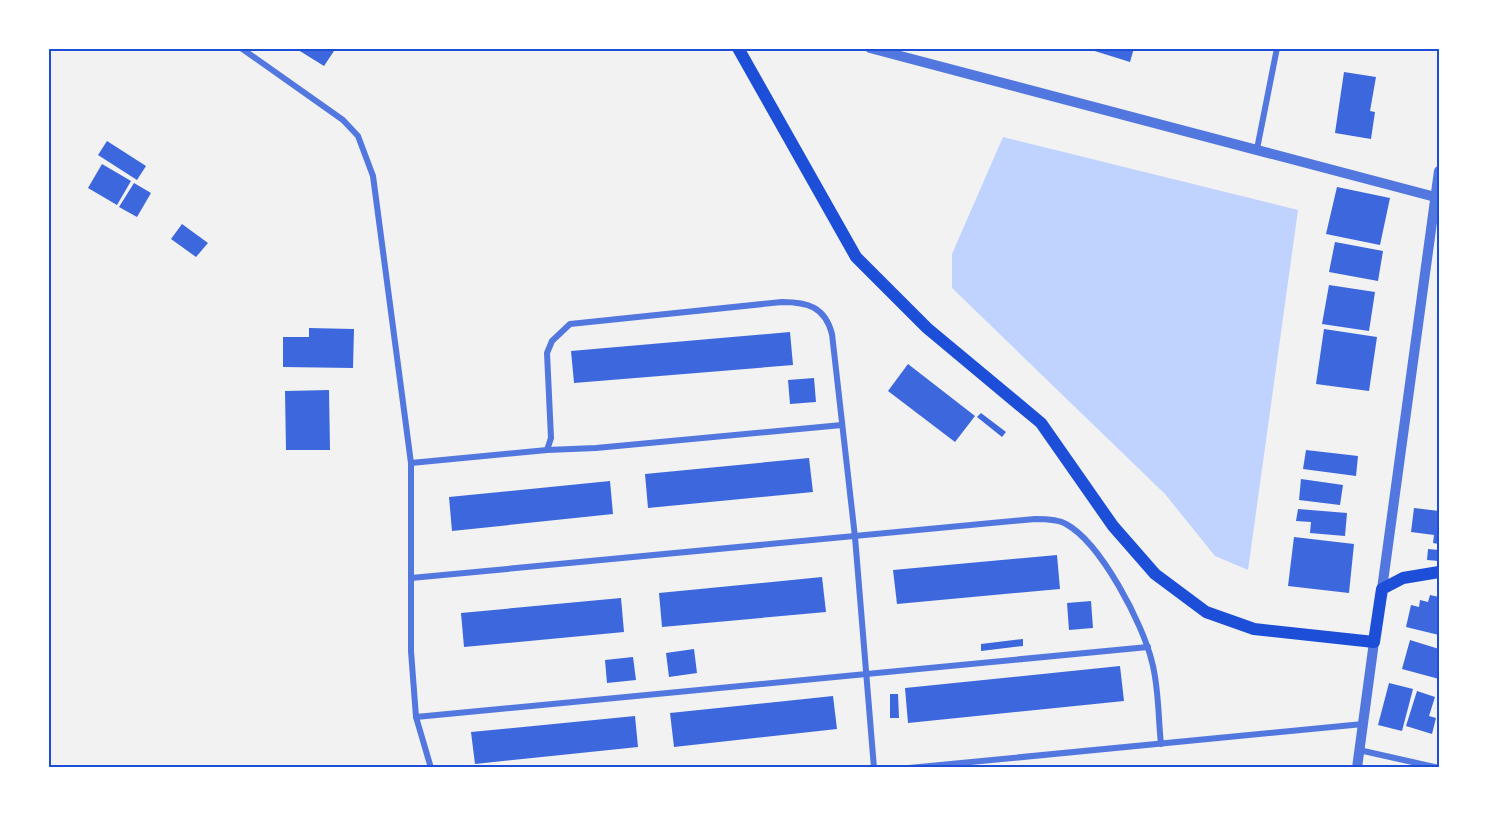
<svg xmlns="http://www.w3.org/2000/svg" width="1487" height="816" viewBox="0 0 1487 816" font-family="'Exo 2',sans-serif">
  <rect width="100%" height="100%" fill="#f2f2f2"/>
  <path fill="#bfd3fe" d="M1003,137L1298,210L1248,570L1215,556L1165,494L952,288V254Z"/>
  <g fill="#3d67dc">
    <path d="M295,48H336L324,66Z"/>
    <path d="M1085,48H1134L1130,62Z"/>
    <path d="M1344,72L1376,77L1370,111L1375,112L1371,139L1335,133Z"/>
    <path d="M107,141L146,166L137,180L98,155Z"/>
    <path d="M102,164L131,181L117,205L88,188Z"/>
    <path d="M134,183L151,193L137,217L119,207Z"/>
    <path d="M1337,187L1390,198L1380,245L1326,234Z"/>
    <path d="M182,224L208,243L196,257L171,239Z"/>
    <path d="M1335,242L1383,251L1378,281L1329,272Z"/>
    <path d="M1329,285L1375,292L1369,331L1322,324Z"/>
    <path d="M309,328L354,329L353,368L283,367V337H309Z"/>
    <path d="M1324,329L1377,337L1369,391L1316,384Z"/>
    <path d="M790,332L793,365L574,383L571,351Z"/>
    <path d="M908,364L975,416L955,442L888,391Z"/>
    <path d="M814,378L816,402L790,404L788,380Z"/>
    <path d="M329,390L330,450H286L285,391Z"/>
    <path d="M981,413L1006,432L1002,437L977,417Z"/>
    <path d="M1306,450L1358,456L1356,476L1303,469Z"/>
    <path d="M809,458L813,492L648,508L645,474Z"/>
    <path d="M1301,479L1343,485L1340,505L1299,500Z"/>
    <path d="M610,481L613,514L452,531L449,497Z"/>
    <path d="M1414,508L1439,511V544L1433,543L1434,535L1411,532Z"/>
    <path d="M1298,509L1347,513L1345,536L1310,533L1311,522L1296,521Z"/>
    <path d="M1294,537L1354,544L1349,593L1288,586Z"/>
    <path d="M1428,549L1439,550V561L1427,560Z"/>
    <path d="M1057,555L1060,589L897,604L893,570Z"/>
    <path d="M822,577L826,612L662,627L659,593Z"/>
    <path d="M1430,595L1439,597V635L1406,627L1411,605L1419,607L1420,600L1428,602Z"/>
    <path d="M621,598L624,632L464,647L461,613Z"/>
    <path d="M1091,601L1093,628L1069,630L1067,603Z"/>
    <path d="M1023,639V646L981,651V644Z"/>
    <path d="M1410,640L1439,649V679L1402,669Z"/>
    <path d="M694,649L697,673L669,677L666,653Z"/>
    <path d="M633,657L636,680L607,683L605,660Z"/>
    <path d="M1120,666L1124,701L908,723L905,688Z"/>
    <path d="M1389,683L1413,689L1402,731L1378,725Z"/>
    <path d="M1417,691L1435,697L1429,716L1436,718L1432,734L1406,726Z"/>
    <path d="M890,694H898L899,718H890Z"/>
    <path d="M833,696L837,729L674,747L670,713Z"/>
    <path d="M635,716L638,747L475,764L471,732Z"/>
  </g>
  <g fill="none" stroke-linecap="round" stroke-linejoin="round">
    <g stroke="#5277de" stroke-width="6">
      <path d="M241,48L343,120L358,136L373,176L411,463V651L416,717L431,768"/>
      <path d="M1257,149L1277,48"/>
      <path d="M547,450L596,448L842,425"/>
      <path d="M411,463L547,450L551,438L547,353L552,341L570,324L782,302C808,302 825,307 832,334L855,537L874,768"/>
      <path d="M411,578L1035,519C1044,519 1058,519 1066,524C1101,543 1143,624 1152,662C1159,688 1158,717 1161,744"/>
      <path d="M416,717L1148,647"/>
      <path d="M1359,750L1439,768"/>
      <path d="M909,768L1363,724"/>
    </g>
    <g stroke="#5277de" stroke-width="10">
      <path d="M870,48L1439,198"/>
      <path d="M1382,589L1439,171"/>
      <path d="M1357,768L1374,642"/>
    </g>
    <path stroke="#1d4ed8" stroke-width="12" d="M738,48L856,257L927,328L1041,423L1113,526L1155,574L1206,612L1254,629L1374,642L1382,589L1403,578L1439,572"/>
  </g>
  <rect width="1487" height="816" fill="none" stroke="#ffffff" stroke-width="99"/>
  <rect x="50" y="50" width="1388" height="716" fill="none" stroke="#1d4ed8" stroke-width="2"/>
</svg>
